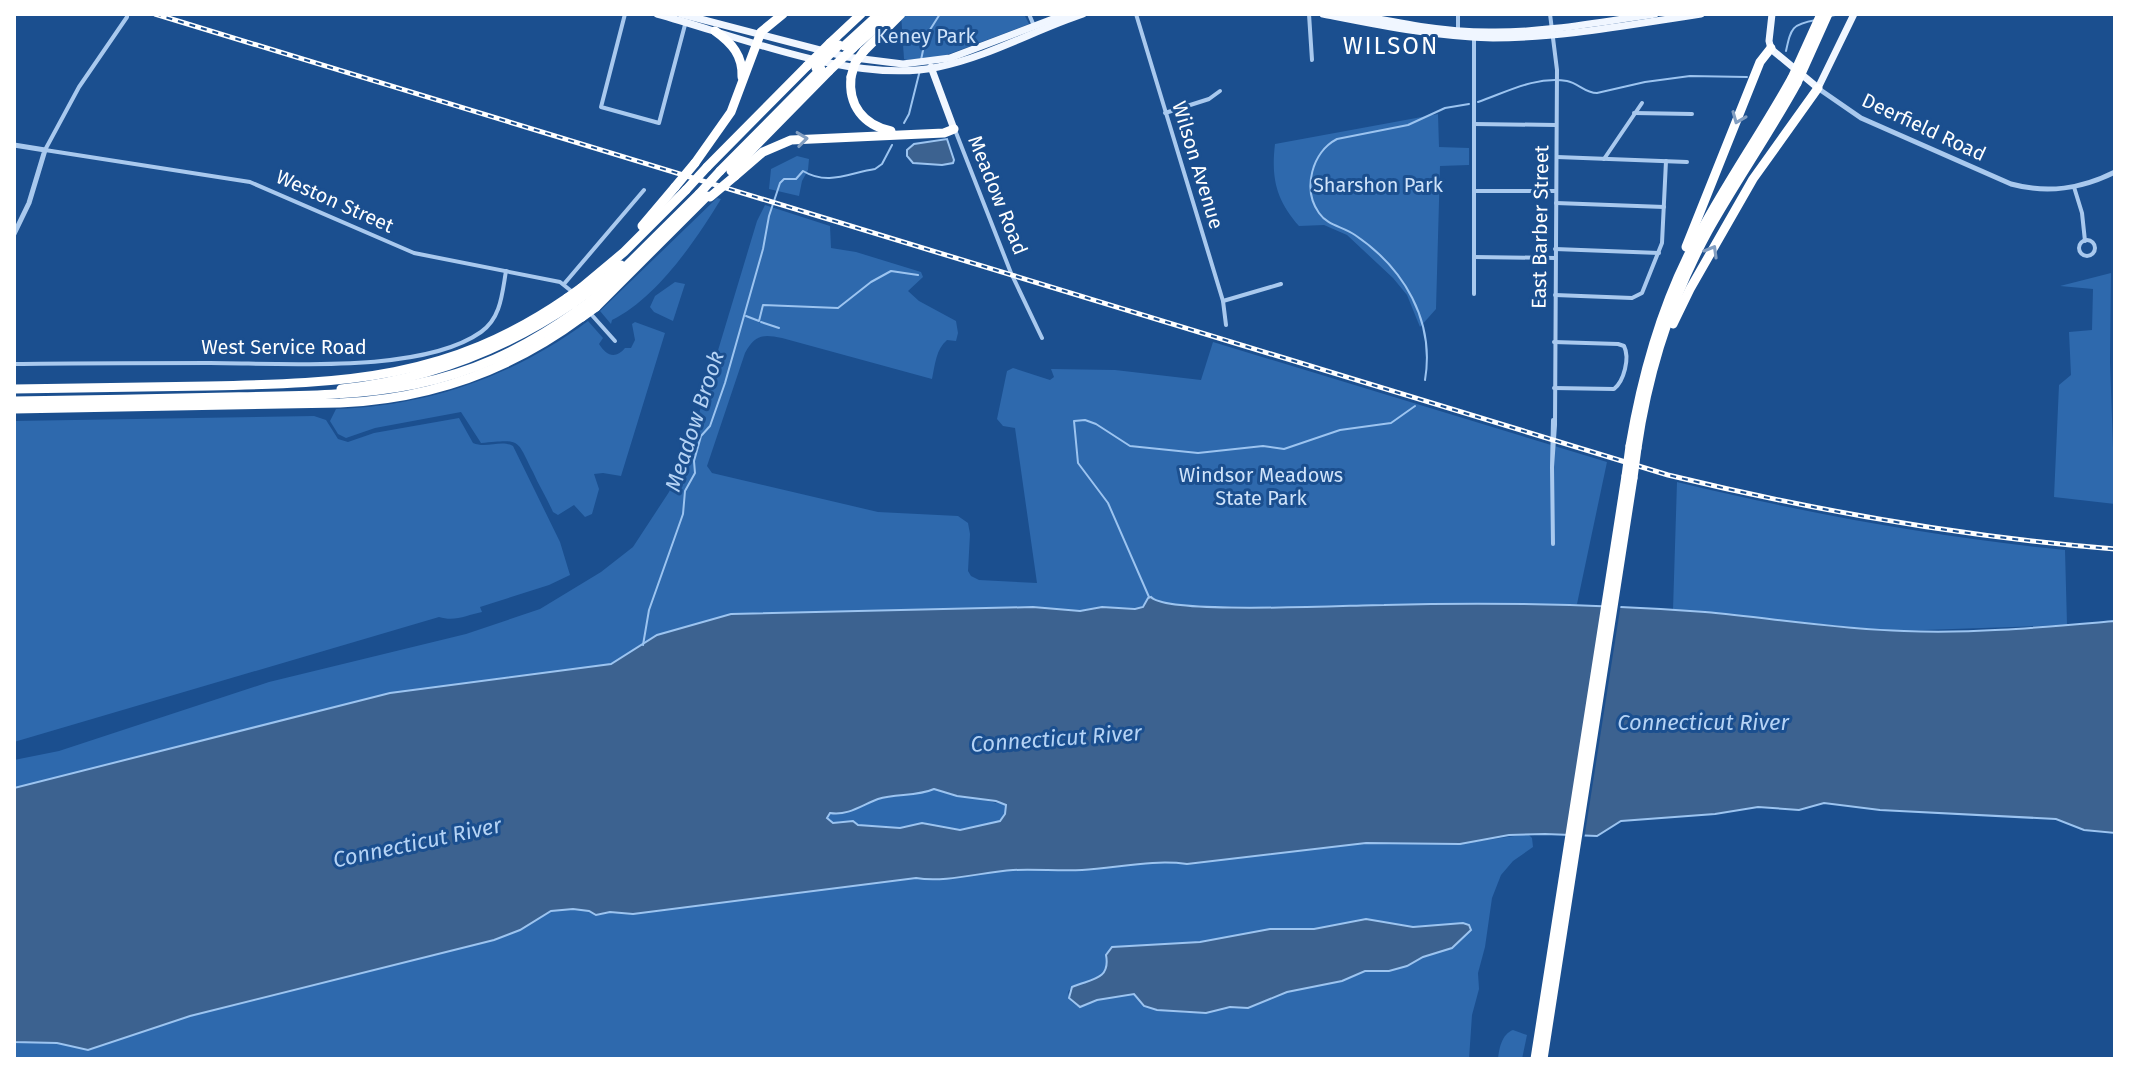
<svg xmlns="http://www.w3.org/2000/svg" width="2129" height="1073" viewBox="0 0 2129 1073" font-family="'Fira Sans',sans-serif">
  <rect width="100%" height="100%" fill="#1b4f8f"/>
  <g fill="#2e69ad" fill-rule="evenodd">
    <path d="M901,14H1024L1029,24L941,57L907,60L904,59Z"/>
    <path d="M1438,114L1439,147L1469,148V165L1440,166L1436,309L1420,327L1407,295L1393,278L1347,235L1324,225L1299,226C1276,200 1271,178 1275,144Z"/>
    <path d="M797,156L809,159L808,170L802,181L799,196L769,189L771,169Z"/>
    <path d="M717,198L721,199C696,240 657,298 612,320L611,324L600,311Z"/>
    <path d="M765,205L830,226L831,248L856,252L921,272L923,277L908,291L919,301L956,321L958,333L956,341L947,340C936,349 935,365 932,379L782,338C762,334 755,335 745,353L707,466L712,473L878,512L958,516L968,523L970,534L968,571L971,576L979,580L1037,583L1015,428L1003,426L997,419L1007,371L1013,368L1050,380L1054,377L1051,369L1115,370L1201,380L1213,342L1607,462L1577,604H1438L1262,607L1174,605L1155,601L1153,597L1148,598L1147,602L1140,608L1102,607L1080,611L1033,607L731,614L657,635L611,664L390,693L14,788V760L59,751L269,682L466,634L540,609L601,572L633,547L669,492L691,440L757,221Z"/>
    <path d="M2111,273L2110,362L2115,504L2054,497L2059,385L2071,375L2069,332L2092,330L2093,289L2060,286Z"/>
    <path d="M675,282L685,284L673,321L654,312L650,307L655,296Z"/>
    <path d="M588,321L603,338L599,344C606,355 615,360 625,348H631L635,340L632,324L635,322L665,333L621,476L603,473L594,474L599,489L592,514L585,517L574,505L558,515L553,512C547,498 539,486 533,472C516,439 522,439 481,443L461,412L375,428L346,438L338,434L330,421L336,409C428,406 514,376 588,321Z"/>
    <path d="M314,416L326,420L338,439L348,442L374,433L459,418L473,443C487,449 501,439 513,446L560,542L570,575L549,585L480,607L482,612C467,615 455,622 439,617L14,742V421Z"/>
    <path d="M1677,482C1805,513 1934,537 2065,550L2067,625L1894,631L1673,610Z"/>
    <path d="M934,789L1006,805L1005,814L1000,821L960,830L922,823L900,828L858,825L843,821L832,823L827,818L830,812C847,816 862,805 878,799C896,793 916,797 934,789Z"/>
    <path d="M1528,834L1532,838L1533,847L1513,861L1501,875L1492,898L1485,947L1478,973L1479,989L1472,1015L1469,1059H14V1042L57,1043L89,1050L190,1016L494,940L521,930L551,911L573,909L590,911L596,915L610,912L633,914L916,878C947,884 981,871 1013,870C1036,869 1059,871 1082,870C1117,868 1153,859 1187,864L1366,843L1460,844ZM1366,919L1413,927L1463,923L1456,943L1452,948L1423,957L1407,966L1365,971L1348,979L1287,992L1254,1006L1187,1013L1144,1005L1134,994L1128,993L1077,1006L1071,1001L1068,992L1074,985L1089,983L1107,969L1106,954L1113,947L1200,942L1258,931L1314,929Z"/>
    <path d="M1513,1030L1527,1035L1522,1059H1498C1499,1048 1502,1034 1513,1030Z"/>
  </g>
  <g fill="#3c6290" stroke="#9cc4f0" stroke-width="2" fill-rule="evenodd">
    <path d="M947,139L954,160L953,163L942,165L913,163L907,156V150L914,144Z"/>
    <path d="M1151,597C1167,615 1350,605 1384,605C1491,602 1598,604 1705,612C1771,618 1837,629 1904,631C1973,634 2045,627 2115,621V833L2084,830L2056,819L1880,810L1824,803L1799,810L1758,807L1715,814L1621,821L1597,836L1545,834L1509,835L1460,844L1366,843L1187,864C1153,859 1117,868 1082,870C1059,871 1036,869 1013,870C982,872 946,883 916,878L633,914L610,912L596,915L589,911L573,909L551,911L520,930L494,940L190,1016L88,1050L57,1043L14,1042V788L390,693L611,664L657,635L731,614L1033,607L1080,611L1102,607L1135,609L1143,607L1148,598ZM934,789L957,796L996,801L1006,805L1005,814L1000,821L960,830L922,823L900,828L858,825L853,821L833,823L827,818L830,813C848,816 862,805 878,799C896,793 916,797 934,789Z"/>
    <path d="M1366,919L1413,927L1463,923L1469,925L1471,930L1452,948L1423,957L1407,966L1389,971H1365L1342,981L1287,992L1248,1008L1230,1007L1206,1013L1157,1010L1144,1006L1134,994L1097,1000L1080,1007L1069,998L1072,987C1089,979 1111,981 1106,955L1112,947L1200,942L1270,929H1314Z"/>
  </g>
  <path fill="#1b4f8f" d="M1603,602L1621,603L1584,840H1574Z"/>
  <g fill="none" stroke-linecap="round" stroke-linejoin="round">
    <g stroke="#9cc4f0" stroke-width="2">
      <path d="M1830,16L1840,14"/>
      <path d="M1786,51C1791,28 1792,24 1816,20"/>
      <path d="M921,60L926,36L940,14"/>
      <path d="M1478,102C1507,92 1535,76 1567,81C1578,83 1585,93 1597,93L1645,82L1690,76L1747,77"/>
      <path d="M904,123L909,114L920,70"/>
      <path d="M746,316L759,321L763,305L838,308L871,282L891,271L918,275"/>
      <path d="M761,322L779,328"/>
      <path d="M1425,380C1435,321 1404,268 1355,235C1342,226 1328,226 1319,213C1302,189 1312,152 1337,139L1408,125L1445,108L1469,104"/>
      <path d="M1149,597L1108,503L1078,463L1074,421L1085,420L1096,424L1130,446L1198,453L1263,446L1284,449L1340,430L1391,423L1415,406"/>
      <path d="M643,645L649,610L683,514L685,491L695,473L694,461L701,436L710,426L725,383L763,249L769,216L780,183L784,179H796L803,171C828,186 849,173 875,169L882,164L892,145"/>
    </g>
    <g stroke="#a9c9ee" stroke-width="4">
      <path d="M625,14L601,107L659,123L686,21"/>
      <path d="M1029,14L1034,26"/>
      <path d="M1136,14L1223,301L1226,325"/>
      <path d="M1309,14L1312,60"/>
      <path d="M1550,14L1557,70L1555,425L1552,467L1553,420"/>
      <path d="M127,17L79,87L45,150L250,182L414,253L560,282L575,294"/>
      <path d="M1458,30V14"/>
      <path d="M1165,113L1209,99L1220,91"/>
      <path d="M1634,113L1692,114"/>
      <path d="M1474,124L1556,125"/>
      <path d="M955,130L1011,273L1042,338"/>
      <path d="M1557,157L1687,162"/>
      <path d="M1604,159L1642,103"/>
      <path d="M2074,187L2082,213L2085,241"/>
      <path d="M1474,191H1556"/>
      <path d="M1556,203L1664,207"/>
      <circle cx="2087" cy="248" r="8"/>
      <path d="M1555,249L1659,253"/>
      <path d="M1474,257L1555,258"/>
      <path d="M564,284L644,190"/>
      <path d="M1474,294V38"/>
      <path d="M1555,295L1632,298L1642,293L1662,243L1666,161"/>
      <path d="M1223,301L1281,284"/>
      <path d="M590,313L615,341"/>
      <path d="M1554,342L1618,344L1624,346C1630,358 1624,381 1614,389L1554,388"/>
      <path d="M14,364C79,363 145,363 210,363C282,363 422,374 481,332C501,318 502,294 506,271"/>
      <path d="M1552,467L1553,544"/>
    </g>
    <g stroke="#a9c9ee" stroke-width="5">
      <path d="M1819,89L1861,118L2011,184C2048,194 2081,189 2115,172"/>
      <path d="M14,145L45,150L29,203L14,234"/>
    </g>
    <g stroke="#f0f6ff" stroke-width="7">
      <path d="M657,14C738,36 855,85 938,67C988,57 1035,30 1083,14"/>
      <path d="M681,14L847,57L903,64L950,58L1066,14"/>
      <path d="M1323,14C1379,25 1436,37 1493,38C1562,38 1633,24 1701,14"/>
      <path d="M1353,14C1398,23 1443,32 1489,32C1544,33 1600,22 1655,14"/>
      <path d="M1772,14L1769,41L1771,49L1818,88L1854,14"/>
      <path d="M931,67L954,129"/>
    </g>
    <g stroke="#fff" stroke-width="9">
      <path d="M715,31C732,43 743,56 742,77"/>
      <path d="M830,43L861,14"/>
      <path d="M844,46L879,14"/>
      <path d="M853,48L891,14"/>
      <path d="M864,51L901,14"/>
      <path d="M851,77C848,105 863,125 891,131"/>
      <path d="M695,163L731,112L761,32L783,14"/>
      <path d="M707,167L807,66"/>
      <path d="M720,171L821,69"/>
      <path d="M731,171L829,71"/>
      <path d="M735,176L763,152L791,140L944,133L954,129"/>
      <path d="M642,226L675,187"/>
      <path d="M1686,247L1760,62L1771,48"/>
      <path d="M581,288L624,252L686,190"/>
      <path d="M586,294L621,265"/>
      <path d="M591,301L699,194"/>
      <path d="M596,307L707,196"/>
      <path d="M1673,324L1690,289L1753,179L1818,88"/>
      <path d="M14,389C79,388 143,387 208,386C346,383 448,380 567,298"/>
      <path d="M341,389C425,380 502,351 572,304"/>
      <path d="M14,401C85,400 157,399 228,397C367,395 459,396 577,311"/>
      <path d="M14,409L340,403C429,399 511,370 582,317"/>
      <path d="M1630,446C1642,375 1661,306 1695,242C1724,186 1761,134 1792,78"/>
      <path d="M1637,448C1648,372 1671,299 1708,231C1736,181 1769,134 1797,83"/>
      <path d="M1535,1059L1626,476"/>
      <path d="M1543,1059L1633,478"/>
    </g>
    <defs>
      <path id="rail" d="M155,14L1668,475C1816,511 1963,537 2115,549"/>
    </defs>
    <use href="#rail" stroke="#fff" stroke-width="5"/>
    <use href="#rail" stroke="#1b4f8f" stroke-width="2" stroke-dasharray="6" stroke-linecap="butt"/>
    <g stroke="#fff" stroke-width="9">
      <path d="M807,66L830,43"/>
      <path d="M816,68L839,45"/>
      <path d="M829,71L853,48"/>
      <path d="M851,77L855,63L864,51"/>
      <path d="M1792,78L1821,14"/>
      <path d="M1797,83L1828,14"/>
      <path d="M675,187L695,163"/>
      <path d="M686,190L707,167"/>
      <path d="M699,194L720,171"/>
      <path d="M710,197L735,176"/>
      <path d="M567,298L581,288"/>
      <path d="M572,304L586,294"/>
      <path d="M577,311L591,301"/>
      <path d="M582,317L596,307"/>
      <path d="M1626,476L1630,446"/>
      <path d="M1633,478L1637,448"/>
    </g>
  </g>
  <defs><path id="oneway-chevron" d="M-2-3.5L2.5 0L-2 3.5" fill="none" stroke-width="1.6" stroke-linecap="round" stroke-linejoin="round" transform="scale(2)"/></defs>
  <g stroke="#829ec1">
    <use href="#oneway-chevron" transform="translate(1738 118) rotate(112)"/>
    <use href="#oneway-chevron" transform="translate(802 139) rotate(-7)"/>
    <use href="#oneway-chevron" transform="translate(1712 251) rotate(-60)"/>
  </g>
  <g text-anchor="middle" stroke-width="6" stroke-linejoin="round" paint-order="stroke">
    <g font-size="20" fill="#cfe3fa" stroke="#1b4f8f">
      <text x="926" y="43">Keney Park</text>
      <text x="1378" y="192">Sharshon Park</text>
      <text x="1261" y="482">Windsor Meadows<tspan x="1261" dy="23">State Park</tspan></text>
    </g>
    <g font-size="20" fill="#fff" stroke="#1b4f8f">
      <text transform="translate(1924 127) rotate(25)" y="7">Deerfield Road</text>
      <text transform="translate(1198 165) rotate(73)" y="7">Wilson Avenue</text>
      <text transform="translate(998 195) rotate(68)" y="7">Meadow Road</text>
      <text transform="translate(335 201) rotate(24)" y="7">Weston Street</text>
      <text transform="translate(1540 227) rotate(-89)" y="7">East Barber Street</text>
      <text x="284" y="354">West Service Road</text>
    </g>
    <g font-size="22" font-style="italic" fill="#b5d3f5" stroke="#1b4f8f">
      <text transform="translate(694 421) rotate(-72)" y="8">Meadow Brook</text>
      <text x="1703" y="730">Connecticut River</text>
      <text transform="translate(1056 738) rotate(-4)" y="8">Connecticut River</text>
      <text transform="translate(417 842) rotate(-12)" y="8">Connecticut River</text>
    </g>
    <g font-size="24" letter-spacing="2" fill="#fff" stroke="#1b4f8f">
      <text x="1391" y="54">WILSON</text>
    </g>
  </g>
  <rect width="2129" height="1073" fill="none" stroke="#ffffff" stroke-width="32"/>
</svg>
